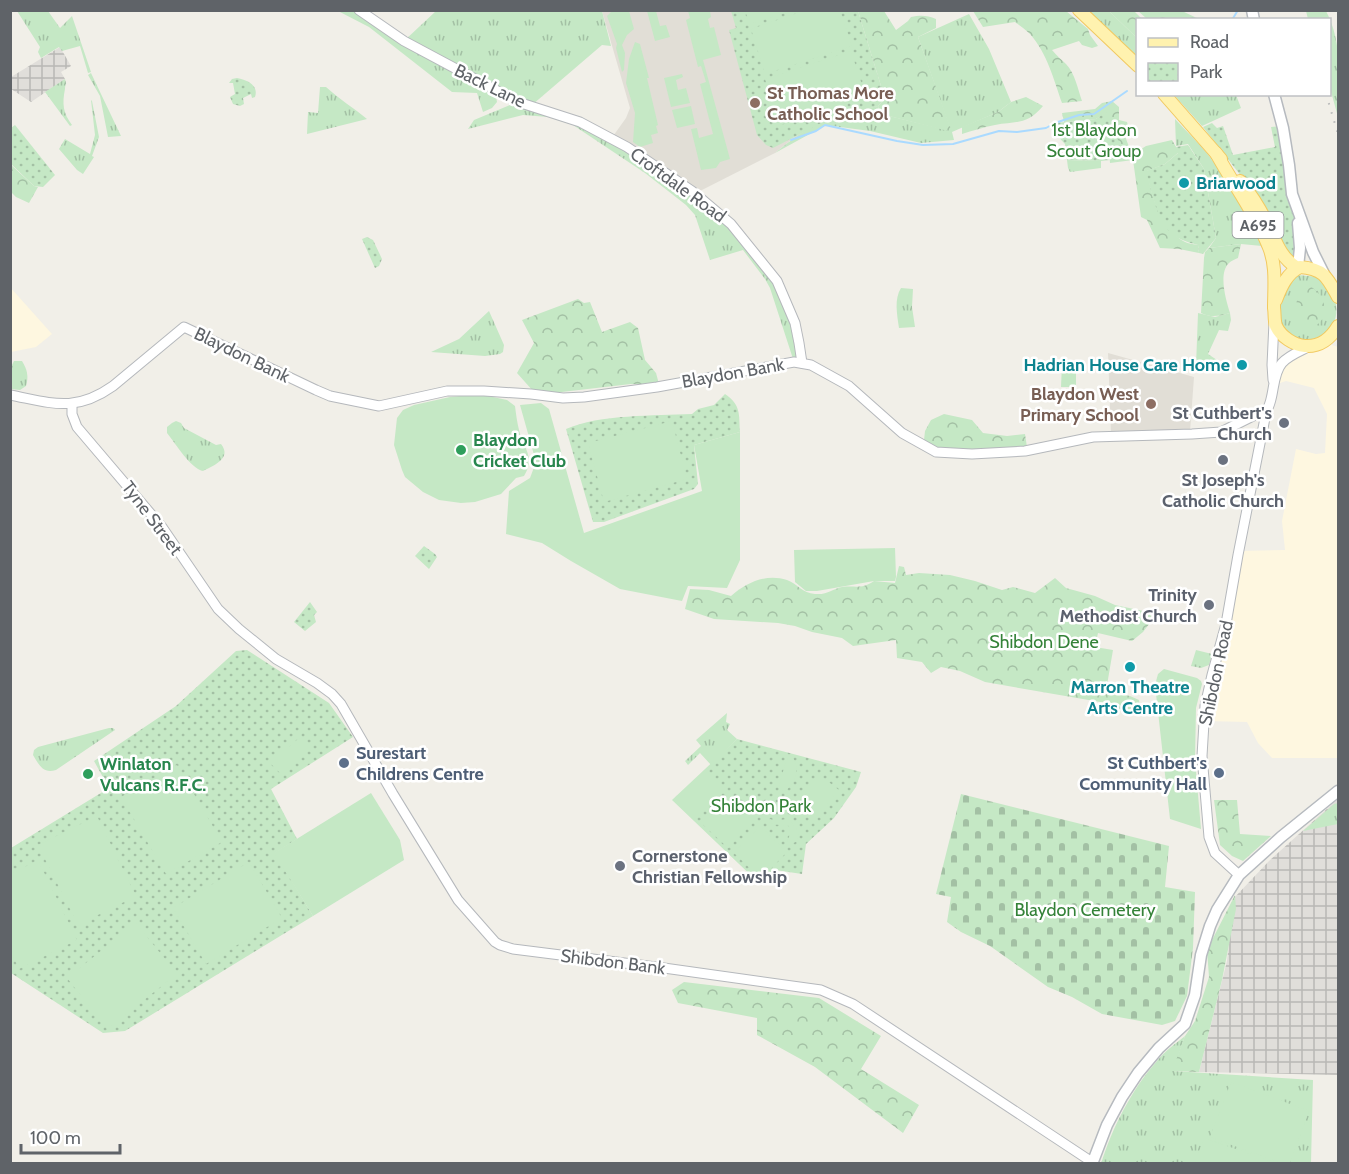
<svg xmlns="http://www.w3.org/2000/svg" width="1349" height="1174" viewBox="0 0 1349 1174" font-family="Cabin,sans-serif">
  <defs>
    <pattern id="industrial-grid" width="8" height="8" patternUnits="userSpaceOnUse" patternTransform="scale(1.5)"><rect width="8" height="8" fill="#e0deda"/><path d="M0 4h8M4 0v8" fill="none" stroke="#b9b8b5"/></pattern>
    <pattern id="grass-tufts" width="24" height="20" patternUnits="userSpaceOnUse" patternTransform="scale(1.5)"><rect width="24" height="20" fill="#c5e8c5"/><path d="M3 7l-1-3M5 7V3M7 7l1-3M15 17l-1-3M17 17v-4M19 17l1-3" fill="none" stroke="#a3c0a4"/></pattern>
    <pattern id="forest-crowns" width="20" height="18" patternUnits="userSpaceOnUse" patternTransform="scale(1.5)"><rect width="20" height="18" fill="#c5e8c5"/><path d="M2 6a3 3 0 1 1 6 0M12 15a3 3 0 1 1 6 0" fill="none" stroke="#a3c0a4"/></pattern>
    <pattern id="cemetery-stones" width="16" height="16" patternUnits="userSpaceOnUse" patternTransform="scale(1.5)"><rect width="16" height="16" fill="#c5e8c5"/><path d="M2 7V4a2 2 0 0 1 4 0v3zM10 15v-3a2 2 0 0 1 4 0v3z" fill="#a3c0a4"/></pattern>
    <pattern id="park-dots" width="8" height="8" patternUnits="userSpaceOnUse" patternTransform="scale(1.5)"><rect width="8" height="8" fill="#c5e8c5"/><path d="M2 2h.1M6 6h.1" fill="none" stroke="#a3c0a4" stroke-width="1.8" stroke-linecap="round"/></pattern>
  </defs>
  <rect width="100%" height="100%" fill="#f1efe8"/>
  <g fill="#fef7e0">
    <path d="M10,287L52,334L36,347L11,352Z"/>
    <path d="M1329,344L1338,347V758H1272L1258,743L1247,722L1206,721L1239,551L1285,550L1282,521L1296,449L1316,454L1325,453L1327,414L1314,388L1286,381L1274,385L1289,357Z"/>
  </g>
  <g fill="url(#industrial-grid)">
    <path d="M60,47L71,66L61,72L65,79L31,102L11,89V77Z"/>
    <path d="M1338,799V1075L1199,1072L1227,961L1234,898L1269,861Z"/>
  </g>
  <g fill="#e1ded6">
    <path d="M602,11H858L878,106L852,112L791,140L775,153L700,191L697,195L611,139L626,118L630,108Z"/>
    <path d="M1108,353L1194,377L1190,432L1111,434Z"/>
  </g>
  <g fill="url(#grass-tufts)">
    <path d="M17,11H48L60,28L72,16L91,72L88,73L80,46L62,51L59,47L41,58L38,52L40,47Z"/>
    <path d="M338,11H359L404,41L436,11H602L611,46L602,45L532,105L627,147L727,220L779,281L801,353L794,362L770,288L765,279L743,250L710,260L695,215L686,205L645,173L573,125L548,117L523,115L468,129L474,120L517,102L495,91L497,102L492,108L483,112L477,93L452,92L369,27Z"/>
    <path d="M1086,11H1109L1137,38V60Z"/>
    <path d="M1306,11H1326C1343,43 1339,81 1338,117L1330,88V20L1308,19Z"/>
    <path d="M969,14L989,49L1011,102L998,112L952,132L954,140L921,143L870,131L825,125L817,130L775,153C791,140 808,127 827,119C843,113 861,110 878,106L881,114L951,131L918,37Z"/>
    <path d="M91,73L121,136L108,137L100,96L88,75Z"/>
    <path d="M65,79C67,87 66,80 65,89C62,104 63,113 72,125L70,126L45,92Z"/>
    <path d="M320,87H326C339,99 354,108 367,119L307,134L308,112L318,113Z"/>
    <path d="M1174,95H1236L1241,108L1202,126Z"/>
    <path d="M91,100L92,101L99,137L92,156L94,157L83,174L77,170L59,149L65,139L90,154L95,135Z"/>
    <path d="M1175,119C1186,131 1199,143 1210,157C1230,184 1248,215 1262,246L1241,244L1209,248L1216,238L1204,169L1188,144L1176,146Z"/>
    <path d="M1067,160L1101,161V168L1070,172L1068,168Z"/>
    <path d="M1298,275L1319,277C1324,284 1332,293 1335,300C1347,343 1281,356 1280,316C1279,310 1279,307 1281,302C1283,296 1286,286 1290,281C1293,278 1296,277 1298,275Z"/>
    <path d="M901,288L913,289L912,307L915,327L899,328C897,314 894,299 901,288Z"/>
    <path d="M489,311L504,345L503,352L500,354L485,356L431,352L459,339Z"/>
    <path d="M1198,313L1215,317L1230,313L1231,320L1228,331L1219,330L1208,354L1217,360L1214,366H1196Z"/>
    <path d="M14,361H22C27,369 29,376 26,386L20,390L11,389V367Z"/>
    <path d="M176,421L181,423L184,428L216,445L221,444C232,458 215,465 203,471C190,468 176,444 167,433V427L172,423Z"/>
    <path d="M1196,650L1212,654L1209,665L1201,668L1191,666Z"/>
    <path d="M727,713L726,722L730,724L727,730L737,739L711,765L700,753L688,765L685,761L701,746L696,740Z"/>
    <path d="M109,728H113L115,730L56,770C43,774 39,765 33,755L34,750L38,747Z"/>
    <path d="M1338,803V824L1303,831L1334,804Z"/>
    <path d="M1185,1036L1173,1071L1313,1080L1311,1163L1101,1164C1112,1128 1132,1089 1157,1061C1165,1051 1175,1044 1185,1036Z"/>
  </g>
  <g fill="url(#forest-crowns)">
    <path d="M858,11H884L896,30L908,21L911,17C920,15 927,15 936,19V28L918,37L952,132L881,114L878,106L885,99Z"/>
    <path d="M973,11H1066L1088,29L1090,35L1098,46L1092,48L1082,45L1079,41L1052,50C1057,56 1061,59 1066,64C1075,73 1078,90 1082,101L1062,103C1054,80 1047,53 1030,34C1026,30 1020,26 1015,22L983,27Z"/>
    <path d="M1109,11H1134L1142,19L1138,20L1137,38Z"/>
    <path d="M1138,11H1182L1199,19H1147Z"/>
    <path d="M1026,97L1043,106C1027,125 1017,121 995,125C984,127 972,131 962,134V127L998,112L1011,102Z"/>
    <path d="M1112,101L1119,107V120L1127,122L1129,129L1125,136L1132,155L1146,146L1172,140L1179,152L1165,164L1147,171C1152,196 1158,222 1180,239C1185,243 1192,244 1198,245L1199,253L1179,249L1160,248L1147,220L1141,217L1133,160L1110,163L1106,113L1096,119L1064,122L1062,113L1095,109L1102,103Z"/>
    <path d="M10,164L34,186L38,187L29,203L16,197L11,192Z"/>
    <path d="M1241,244L1238,258C1235,259 1231,261 1229,263C1218,273 1226,300 1230,313C1219,316 1211,318 1201,313L1204,258L1205,252L1209,248Z"/>
    <path d="M1307,285C1321,290 1332,311 1319,323C1309,333 1298,319 1297,310C1295,299 1299,292 1307,285Z"/>
    <path d="M578,299L584,303L590,302L602,332L630,322L638,328L645,360L656,373L659,384H631L553,393L533,391L517,373L534,343L522,320Z"/>
    <path d="M944,414L972,420L983,433L1007,436L1025,434L1027,447L984,450L954,449L936,447L924,440L925,431L931,420Z"/>
    <path d="M899,566L904,567L906,575L919,573L950,575L975,581L1002,590L1013,587L1035,593L1055,578L1066,588L1095,596L1115,605L1148,612L1153,619L1143,632L1132,641L1098,633L1095,647L1113,650L1106,691L1130,696L1139,700L1140,708C1125,713 1120,710 1106,703L985,682L960,671L941,667L931,673L922,662L897,658L896,640L853,646L842,638L812,632L795,626L778,623L714,619L685,609L690,589L709,590L731,596C746,583 766,573 787,580C798,584 802,593 815,594C828,595 832,589 842,587C856,585 860,590 874,581L895,583Z"/>
    <path d="M1214,800H1237L1240,834L1271,836L1243,861L1232,856L1220,845Z"/>
    <path d="M1235,895L1236,909L1222,980L1199,1072L1172,1071L1185,1036L1195,1021L1209,977L1207,950Z"/>
    <path d="M684,982L819,998L881,1036L861,1069L919,1105L903,1133L815,1067L757,1035V1018L678,1003L672,990Z"/>
  </g>
  <path fill="url(#cemetery-stones)" d="M961,794L1169,846L1165,887L1195,892L1193,948L1187,996L1175,1021L1162,1025L1102,1014L1072,997L1048,987L990,946L961,932L947,922L951,897L936,894Z"/>
  <g fill="url(#park-dots)">
    <path d="M731,11H858L885,99L878,106L852,112L827,120L773,148L766,145L757,135L729,30L736,28Z"/>
    <path d="M237,78C247,80 259,85 255,97L252,98L251,94L243,98L244,104L240,106L233,104L230,97L235,94L233,83H229L232,79Z"/>
    <path d="M1106,112L1121,147L1110,154V160L1101,161L1067,160L1065,144L1050,128L1055,123L1096,119Z"/>
    <path d="M1212,123L1217,128L1223,126L1233,155L1275,147L1271,127L1282,126L1296,210L1297,268L1286,262L1259,199L1203,127Z"/>
    <path d="M15,125L55,175L43,187L34,186L11,164V128Z"/>
    <path d="M1188,145L1204,169L1216,238L1203,254L1199,253L1198,245C1187,242 1176,239 1168,230C1157,218 1150,187 1146,171L1165,164L1178,153L1176,147Z"/>
    <path d="M367,237L373,240L382,259L379,266L375,268L362,239Z"/>
    <path d="M725,394C741,405 739,414 740,432L694,445L698,484L694,489L604,522H593L566,429C600,414 654,416 692,414L698,409L714,405Z"/>
    <path d="M424,546L435,554L437,557L429,569L415,556Z"/>
    <path d="M310,602L317,612L314,615L316,622L305,631L294,622Z"/>
    <path d="M247,650L329,703L353,737L271,789L297,839L275,853L313,916L125,1031L103,1033L11,973V848L109,788L94,761L176,706L236,651Z"/>
    <path d="M737,739L861,772L856,787L834,818L806,844L802,874L775,870L761,885L672,800Z"/>
  </g>
  <g fill="#c5e8c5">
    <path d="M806,10L840,11L852,46L765,74L751,29Z"/>
    <path d="M612,11H629L634,29L627,35L622,45L625,53L624,70L622,72L616,48L617,44L607,16Z"/>
    <path d="M647,11H656L660,26L666,25L670,37L655,41Z"/>
    <path d="M688,11H710L711,17L708,19L710,28L714,27L721,55L703,60L730,159L720,162L716,168L701,170L691,129L697,128L699,138L713,134L700,84L706,82L701,66L698,67L686,20L690,18Z"/>
    <path d="M745,11V10L791,11L750,24Z"/>
    <path d="M635,42L640,44L649,78H647L658,125L656,126L658,133L651,135L653,143L640,147L633,142L635,113L626,83L629,59Z"/>
    <path d="M851,51L866,97L780,125L765,79Z"/>
    <path d="M682,74L683,77L676,80L678,90L686,88L690,103L671,107L664,78Z"/>
    <path d="M691,106L695,124L677,128L672,110Z"/>
    <path d="M1062,364L1076,366V387H1061Z"/>
    <path d="M479,394L507,400L515,406C516,414 517,422 519,430C523,448 536,457 524,476L516,478L501,494L475,502L461,503L439,500L423,492L405,477L402,470L394,445L397,418L403,410L414,405L450,397Z"/>
    <path d="M541,403L549,409L584,533L702,491L694,445L740,432V560L727,588L688,586L682,601L620,589L571,561L542,543L506,534L509,491L530,478L536,462L520,405Z"/>
    <path d="M672,421L687,479L604,502L588,443Z"/>
    <path d="M895,548L896,577L895,581H874L817,591H806L795,582L794,550Z"/>
    <path d="M1164,669L1197,678L1201,681L1202,684L1196,708L1195,760L1201,829L1170,819L1155,685L1158,674Z"/>
    <path d="M299,738L308,748L280,773L270,763Z"/>
    <path d="M789,758H793C800,768 795,784 785,791L781,790L779,787L786,760Z"/>
    <path d="M177,765L222,842L166,874L121,797Z"/>
    <path d="M705,772L721,788L694,817L678,801Z"/>
    <path d="M821,776L839,790L815,818L798,803Z"/>
    <path d="M371,793L400,840L404,860L313,916L274,853Z"/>
    <path d="M727,796L754,821L728,848L701,823Z"/>
    <path d="M97,816L136,896L78,925L38,845Z"/>
    <path d="M770,819C777,822 783,818 790,820L799,833L797,841L792,844H789L787,842L790,834L789,826C780,824 775,827 768,821Z"/>
    <path d="M760,826L787,852L761,879L734,853Z"/>
    <path d="M38,860L77,940L19,969L11,952V874Z"/>
    <path d="M249,862L282,918L206,964L173,908Z"/>
    <path d="M136,923L177,974L107,1029L67,978Z"/>
    <path d="M1231,1082L1309,1111L1290,1163H1281L1210,1137Z"/>
    <path d="M1204,1138L1276,1163H1195Z"/>
  </g>
  <g fill="none" stroke-linecap="round" stroke-linejoin="round">
    <g stroke="#aadaff" stroke-width="2">
      <path d="M1232,20L1238,10"/>
      <path d="M791,140L816,131L825,125L897,141L923,145L953,144L999,131L1017,132L1046,128L1055,123L1079,115L1094,114L1127,91"/>
    </g>
    <defs>
      <g id="tertiary">
        <path d="M359,10L404,41L518,102L580,122L627,147L692,191L731,224L777,281L795,323L799,343L802,363"/>
        <path d="M1273,380L1272,365L1274,322"/>
        <path d="M10,395C52,403 75,413 113,386L184,327L316,390L330,396L379,406L447,391H484L531,394L563,398L584,397L657,387L794,362L811,365L849,386L902,433L936,452L972,454L1025,451L1093,437L1192,434L1221,432L1255,415L1266,413"/>
        <path d="M72,404V414L77,427L162,527L218,609L239,629L276,659L317,683L332,694L341,704L393,794L458,900L495,942L500,945L513,949L664,968L821,990L853,1004L1092,1162"/>
        <path d="M1239,875L1215,853L1209,837L1202,756L1205,706L1212,675L1226,624L1238,555L1266,413C1268,408 1270,404 1271,399C1274,388 1274,372 1282,363C1289,355 1301,351 1310,346"/>
      </g>
      <g id="secondary">
        <path d="M1252,10L1254,20"/>
        <path d="M1274,94L1283,128L1289,165L1292,194L1313,252L1325,276"/>
        <path d="M1298,267L1300,248L1298,223"/>
        <path d="M1092,1164L1107,1125L1122,1097L1138,1073L1159,1048L1185,1024L1195,995L1201,955L1210,926L1217,910L1239,875L1281,837L1338,791"/>
      </g>
      <g id="primary">
        <path d="M1079,10L1138,66"/>
        <path d="M1164,94L1221,159"/>
        <path d="M1216,153C1233,184 1255,213 1268,245C1277,265 1274,287 1274,308C1275,314 1274,320 1276,326C1281,337 1294,345 1305,346C1320,347 1331,338 1338,326"/>
        <path d="M1240,181C1250,193 1259,207 1266,221C1276,240 1278,255 1297,268"/>
        <path d="M1276,300C1281,287 1287,273 1300,267C1324,269 1327,277 1338,297"/>
      </g>
    </defs>
    <use href="#tertiary" stroke="#b5b8bc" stroke-width="11"/>
    <use href="#secondary" stroke="#b6babf" stroke-width="13"/>
    <use href="#primary" stroke="#f2c960" stroke-width="14"/>
    <use href="#tertiary" stroke="#fff" stroke-width="9"/>
    <use href="#secondary" stroke="#fff" stroke-width="10"/>
    <use href="#primary" stroke="#fff2af" stroke-width="12"/>
    <g stroke="#b6b7b8" stroke-width="2" stroke-dasharray="1.5 8" stroke-linecap="butt">
      <path d="M1305,10L1307,20"/>
      <path d="M1326,94L1338,134"/>
    </g>
  </g>
  <g fill="#8d6e63" stroke="#fff" stroke-width="2">
    <circle cx="755" cy="103" r="6"/>
    <circle cx="1151" cy="404" r="6"/>
  </g>
  <g fill="#0f9aa8" stroke="#fff" stroke-width="2">
    <circle cx="1184" cy="183" r="6"/>
    <circle cx="1242" cy="365" r="6"/>
    <circle cx="1130" cy="667" r="6"/>
  </g>
  <g fill="#6b7280" stroke="#fff" stroke-width="2">
    <circle cx="1284" cy="423" r="6"/>
    <circle cx="1223" cy="460" r="6"/>
    <circle cx="1209" cy="605" r="6"/>
    <circle cx="620" cy="866" r="6"/>
  </g>
  <g fill="#2e9e5b" stroke="#fff" stroke-width="2">
    <circle cx="461" cy="450" r="6"/>
    <circle cx="88" cy="774" r="6"/>
  </g>
  <g fill="#5c6f8a" stroke="#fff" stroke-width="2">
    <circle cx="344" cy="763" r="6"/>
    <circle cx="1219" cy="773" r="6"/>
  </g>
  <g text-anchor="middle" stroke-width="5" stroke-linejoin="round" paint-order="stroke">
    <rect fill="#fff" stroke="#8f9295" stroke-width="1.5" x="1232.5" y="212" width="51" height="26" rx="4.5"/>
    <g font-size="16" font-weight="bold" fill="#5f6368">
      <text x="1258" y="231">A695</text>
    </g>
    <g font-size="18" fill="#5f6368" stroke="#fff">
      <text transform="translate(490 86) rotate(26)" y="6">Back Lane</text>
      <text transform="translate(678 185) rotate(36)" y="6">Croftdale Road</text>
      <text transform="translate(242 355) rotate(26)" y="6">Blaydon Bank</text>
      <text transform="translate(733 373) rotate(-10)" y="6">Blaydon Bank</text>
      <text transform="translate(152 518) rotate(53)" y="6">Tyne Street</text>
      <text transform="translate(1216 673) rotate(-78)" y="6">Shibdon Road</text>
      <text transform="translate(613 962) rotate(7)" y="6">Shibdon Bank</text>
    </g>
    <g font-size="18" font-weight="bold" fill="#785e54" stroke="#fff" text-anchor="start">
      <text x="767" y="99">St Thomas More<tspan x="767" dy="21">Catholic School</tspan></text>
      <text x="1139" y="400" text-anchor="end">Blaydon West<tspan x="1139" dy="21">Primary School</tspan></text>
    </g>
    <g font-size="18" fill="#348238" stroke="#fff">
      <text x="1094" y="136">1st Blaydon<tspan x="1094" dy="21">Scout Group</tspan></text>
      <text x="1044" y="648">Shibdon Dene</text>
      <text x="761" y="812">Shibdon Park</text>
      <text x="1085" y="916">Blaydon Cemetery</text>
    </g>
    <g font-size="18" font-weight="bold" fill="#0d838f" stroke="#fff" text-anchor="start">
      <text x="1196" y="189">Briarwood</text>
      <text x="1230" y="371" text-anchor="end">Hadrian House Care Home</text>
      <text x="1130" y="693" text-anchor="middle">Marron Theatre<tspan x="1130" dy="21">Arts Centre</tspan></text>
    </g>
    <g font-size="18" font-weight="bold" fill="#5b616d" stroke="#fff" text-anchor="end">
      <text x="1272" y="419">St Cuthbert's<tspan x="1272" dy="21">Church</tspan></text>
      <text x="1223" y="486" text-anchor="middle">St Joseph's<tspan x="1223" dy="21">Catholic Church</tspan></text>
      <text x="1197" y="601">Trinity<tspan x="1197" dy="21">Methodist Church</tspan></text>
      <text x="632" y="862" text-anchor="start">Cornerstone<tspan x="632" dy="21">Christian Fellowship</tspan></text>
    </g>
    <g font-size="18" font-weight="bold" fill="#27864d" stroke="#fff" text-anchor="start">
      <text x="473" y="446">Blaydon<tspan x="473" dy="21">Cricket Club</tspan></text>
      <text x="100" y="770">Winlaton<tspan x="100" dy="21">Vulcans R.F.C.</tspan></text>
    </g>
    <g font-size="18" font-weight="bold" fill="#4e5e75" stroke="#fff" text-anchor="start">
      <text x="356" y="759">Surestart<tspan x="356" dy="21">Childrens Centre</tspan></text>
      <text x="1207" y="769" text-anchor="end">St Cuthbert's<tspan x="1207" dy="21">Community Hall</tspan></text>
    </g>
  </g>
  <rect width="1349" height="1174" fill="none" stroke="#5f6368" stroke-width="24"/>
  <rect x="1136" y="18" width="195" height="78" fill="#ffffff" stroke="#bfc1c3" stroke-width="1.5"/>
  <rect x="1148" y="38" width="30" height="9" fill="#fff2af" stroke="#bfc1c3" stroke-width="1.5"/>
  <text x="1190" y="48" font-size="18" fill="#5f6368">Road</text>
  <rect x="1148" y="63" width="30" height="18" fill="url(#park-dots)" stroke="#bfc1c3" stroke-width="1.5"/>
  <text x="1190" y="78" font-size="18" fill="#5f6368">Park</text>
  <path d="M21 1144v9h99v-9" fill="none" stroke="#5f6368" stroke-width="3"/>
  <text x="30" y="1144" font-size="18" fill="#5f6368" stroke="#ffffff" stroke-width="4.5" paint-order="stroke">100 m</text>
</svg>
